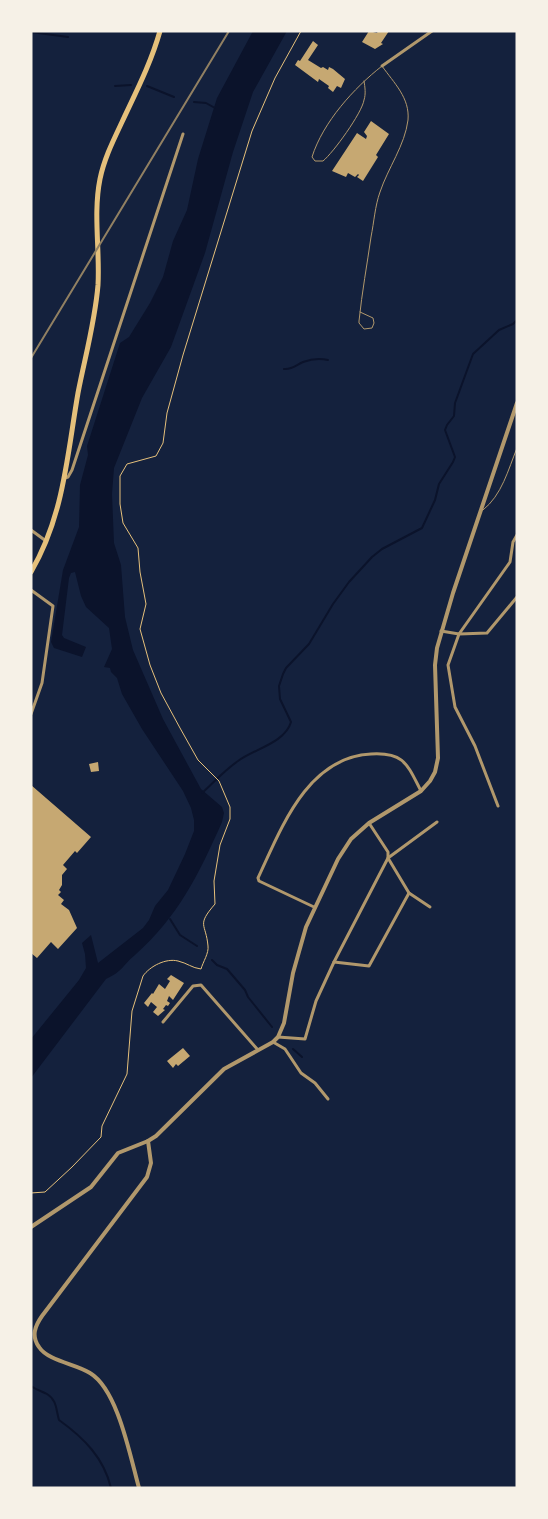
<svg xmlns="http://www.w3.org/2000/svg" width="548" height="1519" viewBox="0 0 548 1519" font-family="'DM Sans',sans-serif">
  <rect width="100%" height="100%" fill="#14213d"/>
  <path fill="#0b132b" d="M253,31H287L253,92L233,152L205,253L175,336L171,347L142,398L114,468L112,494L114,543L121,565L125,617L133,650L163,719L201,789L222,807L224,813L222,822C199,874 178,917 135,955C122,966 123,971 106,979L31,1078V1039L79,980L86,968L85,954L82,943L91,935L98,963L143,928L149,920L155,906L168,890L185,854L194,831V820L191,808L183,791L142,729L122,694L117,678L111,672L110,668L104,667L112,649L109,628L86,607L81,596L75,572L71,573L69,578L62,635L64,638L86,647L82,657L54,648L51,642L63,570L79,527L80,485L88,455L87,446L120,343L129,337L150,303L163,277L173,241L187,210L198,159L217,98Z"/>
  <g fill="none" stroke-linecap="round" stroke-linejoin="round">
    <g stroke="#0b132b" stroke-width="2">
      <path d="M31,32L68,37"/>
      <path d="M115,86L131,85"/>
      <path d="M147,86L174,97"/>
      <path d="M194,102L206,103L215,108"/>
      <path d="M284,369C292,370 296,365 303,362C311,359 320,358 328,360"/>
      <path d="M202,793C214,782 225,770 238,761C254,749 285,743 291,722L280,699L279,686L283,674L286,668L309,644L333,604L349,582L372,557L382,549L422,528L435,500L439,484L453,462L455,457L445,430L447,425L454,416L455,403L473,354L499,330L513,324L517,320"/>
      <path d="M170,919L180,935L197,946"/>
      <path d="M212,960L217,965L227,969L245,990L248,997L272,1027"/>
      <path d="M293,1049L302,1057"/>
      <path d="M31,1386C36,1390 42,1391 47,1394C57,1400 56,1410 59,1420C84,1438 104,1458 111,1488"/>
    </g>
  </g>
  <g fill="#c6a872">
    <path d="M369,31L377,33L378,31H389L381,43L383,44L375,49L362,42Z"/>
    <path d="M313,41L318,45L308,60L321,68L323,67L328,70L329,67L333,69L345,79L341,88L337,86L333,92L328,88L329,86L319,79L318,82L295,65L298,60L300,61Z"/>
    <path d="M371,121L389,134L376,155L378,157L363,181L357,177L359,175L358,174L355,177L348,173L346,177L332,171L357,133L366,139L367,136L364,132Z"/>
    <path d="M98,762L99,771L91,772L89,764Z"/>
    <path d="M31,785L91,837L77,853L75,851L63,865L67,869L62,875V885L59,890L61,892L58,895L64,900L61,904L69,910L77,928L58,949L51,942L37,958L31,953Z"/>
    <path d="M171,975L184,983L173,1000L169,996L167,1001L170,1003L168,1006L166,1005L163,1009L165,1010L158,1016L153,1012L157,1007L151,1002L148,1007L144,1003L152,993L153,994L159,984L165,989L170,981L167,979Z"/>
    <path d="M183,1048L190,1056L178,1066L176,1064L173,1068L167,1061Z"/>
  </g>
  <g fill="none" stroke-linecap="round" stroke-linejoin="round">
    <path stroke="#e5c07b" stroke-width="1" d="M31,1193L45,1192L72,1167L101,1137L102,1126L127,1074L132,1011L143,976C150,966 166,958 178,961C187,963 192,968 201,969C203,962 209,953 208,946C206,923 196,926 215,904L214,881L220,845L230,819V807L219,781L198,760L180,728L161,693L150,665L140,629L146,604L140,572L138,548L123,523L120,504V476L127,464L156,456L163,443L167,413L183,355L252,131L275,78L301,31"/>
    <g stroke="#b1986c" stroke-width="1">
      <path d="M360,312L373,318L374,323L372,328L364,329L359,323V321C362,292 367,265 371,237C374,222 375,206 380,192C388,168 405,145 408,120C410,98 394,83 382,66C354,88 323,122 312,157L315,161H323C333,153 362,113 364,100C366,94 365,87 364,81"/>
      <path d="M483,510C502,495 508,470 517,448"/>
    </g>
    <g stroke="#b1986c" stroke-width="3">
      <path d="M382,66L432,31"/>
      <path d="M65,478L68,477L72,470L183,134"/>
      <path d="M31,530L46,541"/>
      <path d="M31,590L53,606L42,683L31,714"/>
      <path d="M441,631L459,634L487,633L517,597"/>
      <path d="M498,806L475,746L455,707L448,665L459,634L510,562L513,542L517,535"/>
      <path d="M369,823L388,852V858L409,893L430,907"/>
      <path d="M314,907L259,881L258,878C281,829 307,757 371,754C404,752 407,764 421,791"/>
      <path d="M334,962L369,966L409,893"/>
      <path d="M163,1022L193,986L201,985L258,1050"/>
      <path d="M278,1037L305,1039L316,1001L334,962L388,858L437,822"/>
      <path d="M273,1042L285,1049L301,1073L315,1083L328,1099"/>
    </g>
    <g stroke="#b1986c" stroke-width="4">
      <path d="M31,1227L91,1187L118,1153L148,1141L156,1136L224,1069L273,1042L278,1037L284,1023L293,973L306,927L338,859L351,839L369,823L421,791L430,781L435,772L438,758L435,665L437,648L453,593L517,403"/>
      <path d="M139,1488C130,1456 118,1390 90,1373C76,1364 48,1361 39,1347C31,1336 35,1326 42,1316L147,1177L151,1163L148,1141"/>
    </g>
    <path stroke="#e5c07b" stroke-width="5" d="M31,572C64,515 67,456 78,393C85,357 95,322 98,285C100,250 93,214 100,179C104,159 113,141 122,122C136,92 151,63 160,31"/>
    <path stroke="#918062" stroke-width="2" d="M31,358L229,31"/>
  </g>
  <rect width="548" height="1519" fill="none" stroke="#f6f1e7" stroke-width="65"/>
</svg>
